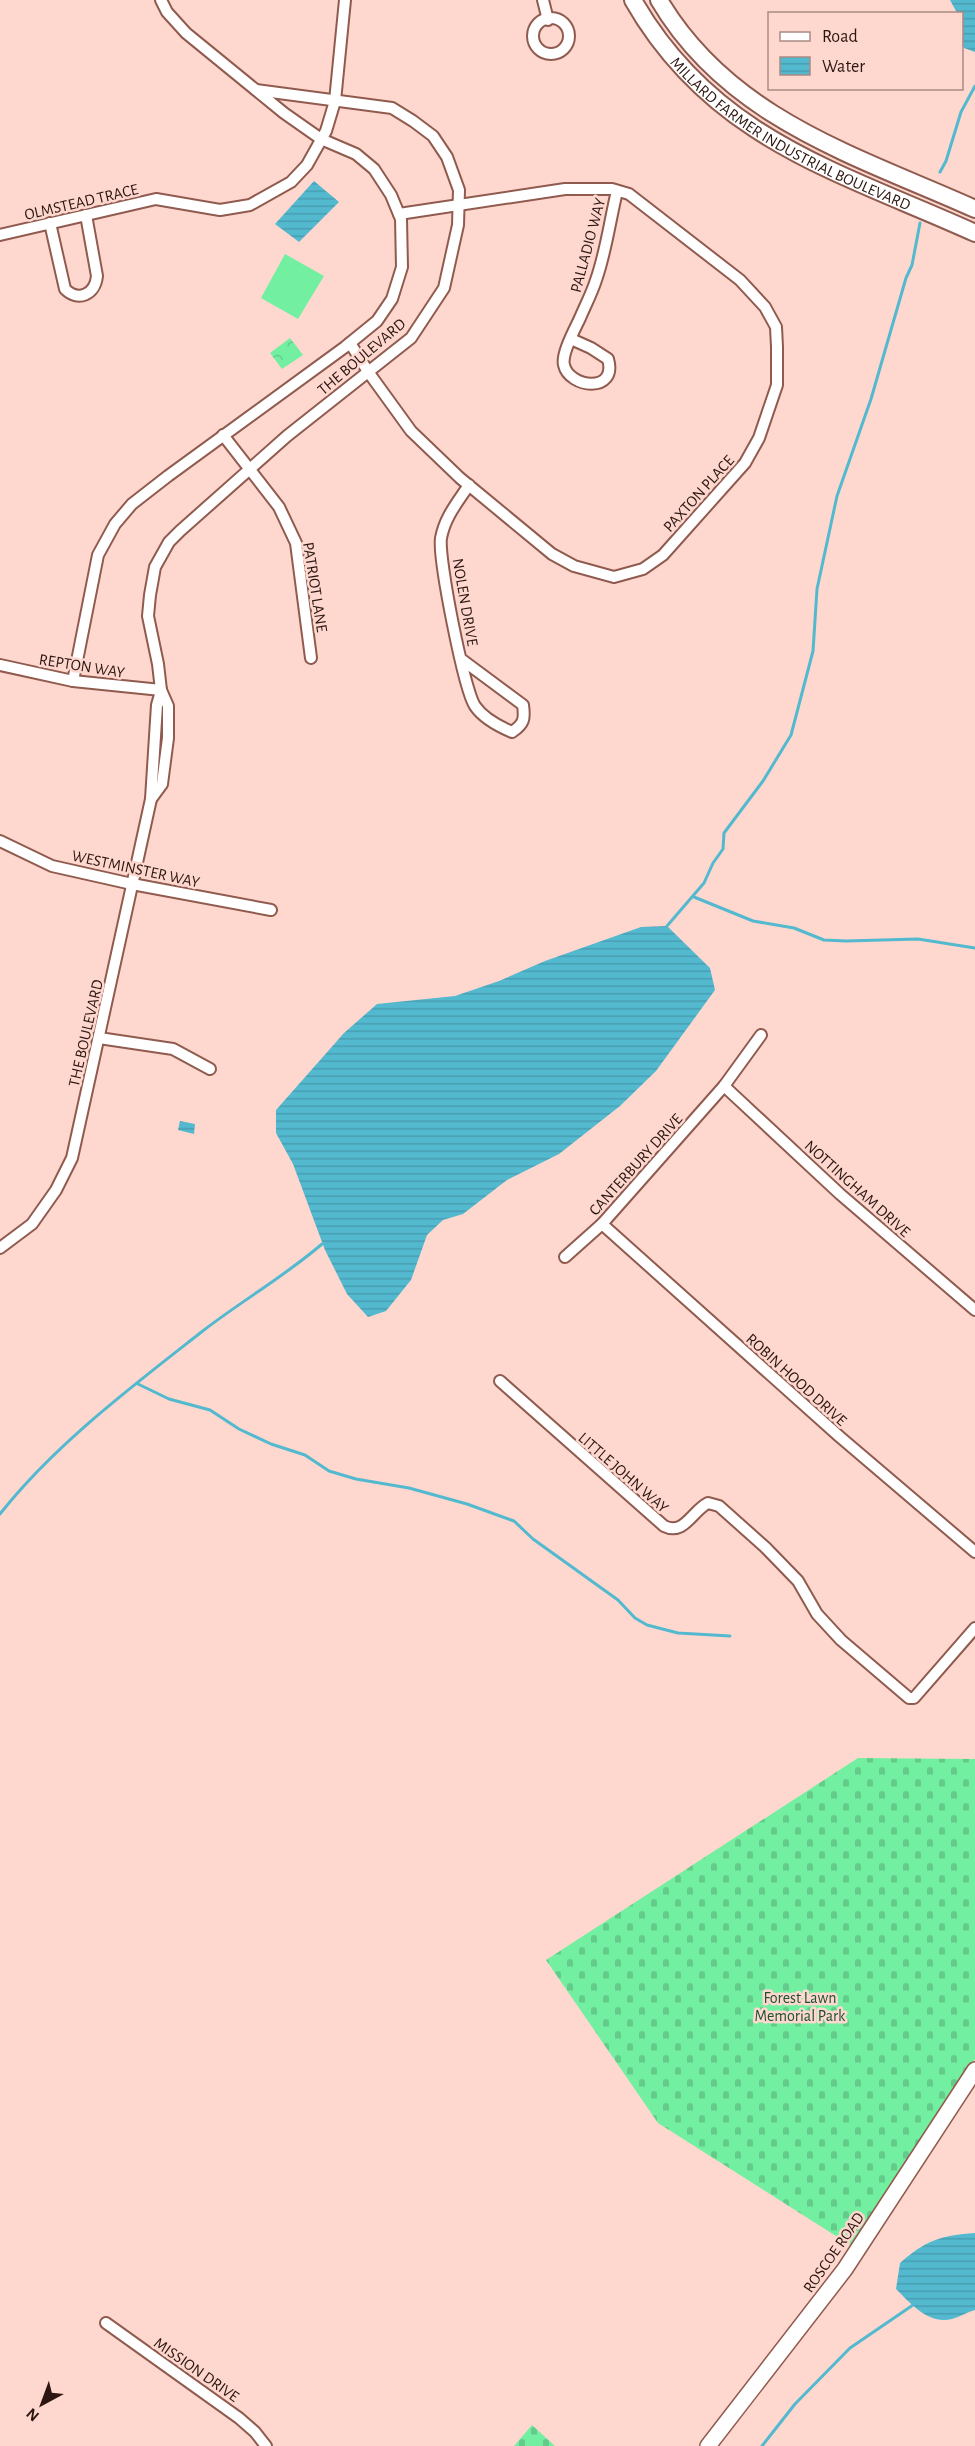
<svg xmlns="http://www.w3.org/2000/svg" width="975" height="2446" viewBox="0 0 975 2446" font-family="'Alegreya Sans',sans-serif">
  <defs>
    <pattern id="forest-crowns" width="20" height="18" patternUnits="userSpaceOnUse" patternTransform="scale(1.5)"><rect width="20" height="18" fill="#73efa1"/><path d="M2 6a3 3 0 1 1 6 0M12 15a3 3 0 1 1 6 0" fill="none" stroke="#64cc8a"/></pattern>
    <pattern id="cemetery-stones" width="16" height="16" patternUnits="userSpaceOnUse" patternTransform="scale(1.5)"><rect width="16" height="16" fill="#73efa1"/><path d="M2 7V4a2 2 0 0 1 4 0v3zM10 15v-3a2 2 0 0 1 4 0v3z" fill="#64cc8a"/></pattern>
    <pattern id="water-rules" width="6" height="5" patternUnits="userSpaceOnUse" patternTransform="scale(1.5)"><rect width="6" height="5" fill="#53b9cf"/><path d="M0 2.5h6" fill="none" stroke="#489eb1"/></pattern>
  </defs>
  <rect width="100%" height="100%" fill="#fed8cf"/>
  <path fill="url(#forest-crowns)" d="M290,338L303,355L282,369L270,353Z"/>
  <g fill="url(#cemetery-stones)">
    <path d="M858,1758L975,1759V2059L850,2245L658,2123L546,1960Z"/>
    <path d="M532,2425L555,2446H514Z"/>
  </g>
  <path fill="#73efa1" d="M285,254L324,276L298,319L261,298Z"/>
  <g fill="url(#water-rules)">
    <path d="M950,0H975V52L964,48L962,45V14L957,13Z"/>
    <path d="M314,181L339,202L299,242L275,224Z"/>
    <path d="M667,926L710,968L715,990L656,1071L620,1106L559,1154L507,1180L463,1214L443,1220L427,1235L411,1280L386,1311L368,1317L347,1294L325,1250L293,1164L276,1133V1110L344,1033L377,1004L455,996L499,981L545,961L641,927Z"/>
    <path d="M180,1121L195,1124L194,1134L178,1130Z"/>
    <path d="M975,2233V2310C967,2312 960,2317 952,2319C929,2325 911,2304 896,2289L900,2263C925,2241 941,2235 975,2233Z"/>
  </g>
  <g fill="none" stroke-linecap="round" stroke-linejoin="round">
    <g stroke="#53b9cf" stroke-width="3">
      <path d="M940,172L946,161L961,112L975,86"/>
      <path d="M694,897L753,921L794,928L824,940L846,941L918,939L975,948"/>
      <path d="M667,926L704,883L713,863L723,849L724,833L763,781L791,735L813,651L817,589L837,496L871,399L906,278L912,265L920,223"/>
      <path d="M138,1384L169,1399L210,1410L239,1429L271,1444L305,1455L329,1471L356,1479L409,1488L467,1504L514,1521L533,1539L618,1600L635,1618L647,1625L678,1633L730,1636"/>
      <path d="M0,1514C55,1444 134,1385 204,1330C243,1300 285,1276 322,1244"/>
      <path d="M762,2446L795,2404L850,2348L913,2305"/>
    </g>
    <defs>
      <g id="street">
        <path d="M543,0L548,20"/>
        <circle cx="551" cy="36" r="18"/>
        <path d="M50,223L65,289C78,302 95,295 97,276L86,215"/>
        <path d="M0,235L156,199L220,210L250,205L291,182L307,165L326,131L335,101L345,0"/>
        <path d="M571,339L591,348L608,359C618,394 569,388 564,365C561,354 575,329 580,318C585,306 592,293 596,280C606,252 610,220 617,191"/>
        <path d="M350,343L369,373L411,431L460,478L552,554L574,566L614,577L643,569L663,555L745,463L759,438L777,385V347L776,327L765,307L740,280L629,194L612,189H565L399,214"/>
        <path d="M223,435L279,507L296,543L311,658"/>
        <path d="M461,659L523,705C525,719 524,724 512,732C498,726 483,718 475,706C464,690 438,558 441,538C445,517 457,503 469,485"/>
        <path d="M0,665L73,681L161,690"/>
        <path d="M73,681L98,555L115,524L132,504L168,476L345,347L377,321L392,299L402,267L401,219L391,195L374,169L356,154L321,139L284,113L186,33L167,12L161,0"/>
        <path d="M151,799L162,784L168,738V706L161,690L158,664L148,616L150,595L155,567L169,542L180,531L287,436L411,338L444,288L458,225L459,190L447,157L433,136L413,121L392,108L256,90"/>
        <path d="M0,841L52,866L132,884L271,910"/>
        <path d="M99,1038L173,1049L210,1069"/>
        <path d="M724,1086L840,1194L975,1310"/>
        <path d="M602,1224L840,1437L975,1552"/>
        <path d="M0,1248L32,1224L56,1190L72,1158L151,799L157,705L161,691"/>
        <path d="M565,1257L602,1224L724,1086L761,1035"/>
        <path d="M500,1381L664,1526C684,1536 692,1511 708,1503L719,1506L765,1547L798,1581L817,1614L841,1640L909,1698H914L975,1628"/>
        <path d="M106,2323L239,2418L255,2432L266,2446"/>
      </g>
      <path id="secondary" d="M708,2446L845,2269L975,2070"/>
      <g id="primary">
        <path id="s1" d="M633,0C712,139 840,172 975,233"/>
        <path d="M659,0C729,119 857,156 975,209"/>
      </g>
    </defs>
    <use href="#street" stroke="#905b4e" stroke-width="14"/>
    <use href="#secondary" stroke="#905b4e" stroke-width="18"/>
    <use href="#primary" stroke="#905b4e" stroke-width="20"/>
    <use href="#street" stroke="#fff" stroke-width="10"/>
    <use href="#secondary" stroke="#fff" stroke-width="15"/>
    <use href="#primary" stroke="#fff" stroke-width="16"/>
  </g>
  <g text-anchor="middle" stroke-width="5" stroke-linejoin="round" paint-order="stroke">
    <g font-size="16" fill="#2c1611" stroke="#fed8cf">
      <text dy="6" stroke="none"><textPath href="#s1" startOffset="212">MILLARD FARMER INDUSTRIAL BOULEVARD</textPath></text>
      <text transform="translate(81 201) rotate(-13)" y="6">OLMSTEAD TRACE</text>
      <text transform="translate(587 245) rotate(-75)" y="6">PALLADIO WAY</text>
      <text transform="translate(361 356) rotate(-40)" y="6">THE BOULEVARD</text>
      <text transform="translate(698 493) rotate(-48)" y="6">PAXTON PLACE</text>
      <text transform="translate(316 587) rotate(81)" y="6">PATRIOT LANE</text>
      <text transform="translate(466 602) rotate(80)" y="6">NOLEN DRIVE</text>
      <text transform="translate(82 665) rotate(9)" y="6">REPTON WAY</text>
      <text transform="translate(136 868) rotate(12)" y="6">WESTMINSTER WAY</text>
      <text transform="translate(85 1033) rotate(-77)" y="6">THE BOULEVARD</text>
      <text transform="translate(635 1164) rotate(-48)" y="6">CANTERBURY DRIVE</text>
      <text transform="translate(858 1188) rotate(42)" y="6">NOTTINGHAM DRIVE</text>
      <text transform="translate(797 1379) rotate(42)" y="6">ROBIN HOOD DRIVE</text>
      <text transform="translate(624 1472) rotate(41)" y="6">LITTLE JOHN WAY</text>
      <text transform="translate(833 2252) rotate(-55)" y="6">ROSCOE ROAD</text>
      <text transform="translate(197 2369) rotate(35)" y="6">MISSION DRIVE</text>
    </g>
    <g font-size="16" fill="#1b5030" stroke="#fed8cf">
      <text x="800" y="2003">Forest Lawn<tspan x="800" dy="18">Memorial Park</tspan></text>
    </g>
  </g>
  <rect x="768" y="12" width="195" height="78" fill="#fed8cf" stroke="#aa8a83" stroke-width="1.5"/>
  <rect x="780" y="32" width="30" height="9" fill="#ffffff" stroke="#aa8a83" stroke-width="1.5"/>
  <text x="822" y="42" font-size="18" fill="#2c1611">Road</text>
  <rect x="780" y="57" width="30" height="18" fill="url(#water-rules)" stroke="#aa8a83" stroke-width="1.5"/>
  <text x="822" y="72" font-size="18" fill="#2c1611">Water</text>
  <g transform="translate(42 2404) rotate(221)" stroke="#fed8cf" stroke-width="4.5" paint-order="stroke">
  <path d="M0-4.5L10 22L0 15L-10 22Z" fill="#2c1611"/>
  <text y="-9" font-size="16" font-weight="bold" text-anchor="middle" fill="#2c1611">N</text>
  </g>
</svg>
